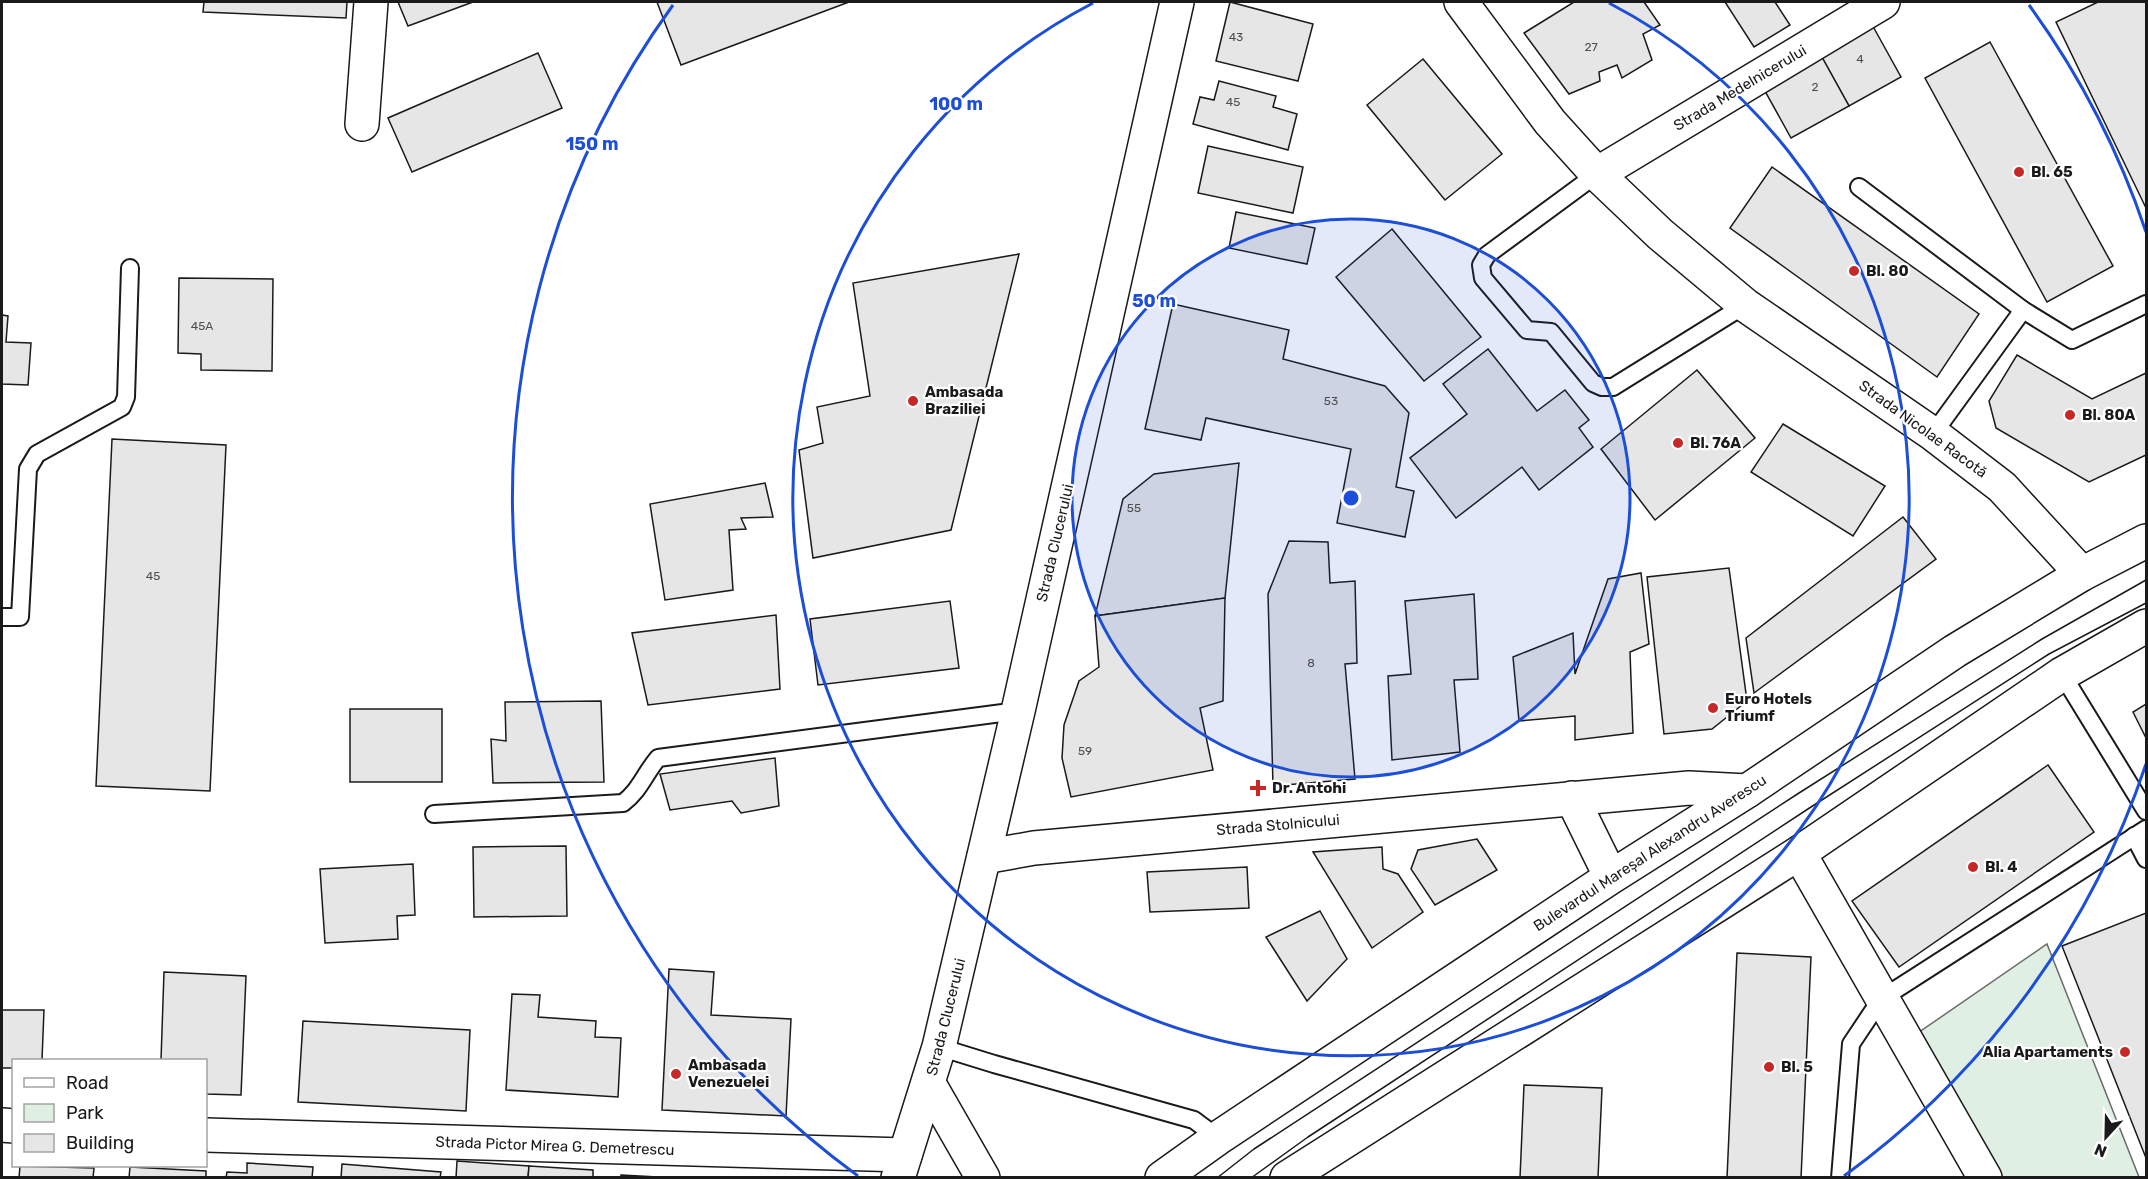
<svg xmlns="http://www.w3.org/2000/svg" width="2148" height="1179" viewBox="0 0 2148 1179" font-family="Rubik,sans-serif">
  <rect width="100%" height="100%" fill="#fff"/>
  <path fill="#e0efe3" stroke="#6a6a6a" stroke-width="1.5" d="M2047,944L2139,1177H1994L1912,1037Z"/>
  <g fill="#e6e6e6" stroke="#1a1a1a" stroke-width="1.5">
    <path d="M204,2H347L346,18L203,12Z"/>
    <path d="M398,2H473L408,26Z"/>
    <path d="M657,2H849L681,65Z"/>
    <path d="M1230,2L1313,24L1298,81L1216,61Z"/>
    <path d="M1574,2H1644L1660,25L1643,34L1652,60L1622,78L1617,65L1599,72L1600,81L1569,94L1524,33Z"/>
    <path d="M1725,2H1775L1790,25L1754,47Z"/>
    <path d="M2098,2H2146V208L2056,22Z"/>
    <path d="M1870,21L1901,77L1849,106L1818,50Z"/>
    <path d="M1990,42L2113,266L2047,302L1925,78Z"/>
    <path d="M1818,50L1849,106L1791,138L1760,82Z"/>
    <path d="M538,53L562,108L412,172L388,118Z"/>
    <path d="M1423,59L1502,154L1445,200L1367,105Z"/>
    <path d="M1219,81L1276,96L1273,107L1297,114L1288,150L1193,124L1200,97L1214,100Z"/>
    <path d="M1208,146L1303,167L1293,213L1198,193Z"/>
    <path d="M1772,167L1979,314L1937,377L1730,228Z"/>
    <path d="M1236,212L1315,228L1307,264L1229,248Z"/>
    <path d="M1392,229L1481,337L1424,381L1336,277Z"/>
    <path d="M1019,254L951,530L813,558L799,450L823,443L817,407L870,396L853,283Z"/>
    <path d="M179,278L273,279L272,371L201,370V354L178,353Z"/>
    <path d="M1173,304L1289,330L1283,359L1385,386L1409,413L1396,487L1414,491L1405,537L1337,523L1351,449L1206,418L1201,440L1145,429Z"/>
    <path d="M2,315L8,316L6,342L31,343L28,385L2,384Z"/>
    <path d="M1488,349L1537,411L1565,390L1589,420L1579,428L1593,447L1539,490L1522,467L1456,518L1410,458L1467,414L1443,384Z"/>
    <path d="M2017,355L2092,399L2146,373V455L2089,482L1996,428L1989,401Z"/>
    <path d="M1697,370L1755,438L1655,520L1601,449Z"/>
    <path d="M1783,424L1885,486L1853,536L1751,472Z"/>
    <path d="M112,439L226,445L210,791L96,786Z"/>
    <path d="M1239,463L1225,598L1095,616L1123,499L1154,474Z"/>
    <path d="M765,483L773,517L741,518L746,529L729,530L733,590L665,600L650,504Z"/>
    <path d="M1903,517L1936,559L1754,693L1746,638Z"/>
    <path d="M1289,541L1328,542L1330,583L1355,581L1357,663L1345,664L1355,779L1273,786L1268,594Z"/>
    <path d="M1729,568L1747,701L1712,729L1664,734L1647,577Z"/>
    <path d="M1641,573L1649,644L1630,652L1633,733L1575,740V716L1519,721L1513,657L1573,633L1575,674L1608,579Z"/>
    <path d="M1474,594L1478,679L1454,680L1460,752L1392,760L1388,676L1411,674L1405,601Z"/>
    <path d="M1225,598L1223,701L1200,708L1213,770L1071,797L1062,758L1064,725L1079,681L1099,667L1095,616Z"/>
    <path d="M950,601L959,668L818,685L810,619Z"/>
    <path d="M776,615L780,689L648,705L632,633Z"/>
    <path d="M601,701L604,782L493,783L491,739L506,741L505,702Z"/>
    <path d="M2146,704V738L2133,712Z"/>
    <rect x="350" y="709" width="92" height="73"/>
    <path d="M775,758L779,806L741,813L732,801L670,810L660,774Z"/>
    <path d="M2048,765L2094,832L1899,967L1852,901Z"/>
    <path d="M1477,839L1497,870L1435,905L1411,869L1418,850Z"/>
    <path d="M566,846L567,916L474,917L473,847Z"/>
    <path d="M1382,847L1383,869L1398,874L1423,912L1372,948L1313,852Z"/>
    <path d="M413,864L415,915L397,916L398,939L325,943L320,869Z"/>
    <path d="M1247,867L1249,908L1150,912L1147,872Z"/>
    <path d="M1320,911L1347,959L1307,1001L1266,937Z"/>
    <path d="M2146,913V1158L2062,946Z"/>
    <path d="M1737,953L1811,957L1801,1178H1727Z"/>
    <path d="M669,969L714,972L711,1015L791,1019L786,1116L662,1110Z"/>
    <path d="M164,972L246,976L241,1095L206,1094V1060H161Z"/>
    <path d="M512,994L540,995L538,1017L596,1021L595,1037L621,1038L618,1097L506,1090Z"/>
    <path d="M2,1010H44L42,1060H14V1068H2Z"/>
    <path d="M303,1021L470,1030L466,1111L298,1102Z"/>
    <path d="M1524,1085L1602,1088L1598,1178H1520Z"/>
    <path d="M457,1161L529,1166L528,1178H456Z"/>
    <path d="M247,1163L313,1167L312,1178H226L227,1172L247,1173Z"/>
    <path d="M342,1164L441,1172L440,1178H341Z"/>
    <path d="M20,1166L94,1168L93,1178H19Z"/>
    <path d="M529,1166L593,1170V1178H528Z"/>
    <path d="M130,1167L206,1171V1178H129Z"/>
    <path d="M621,1175L677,1178H621Z"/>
  </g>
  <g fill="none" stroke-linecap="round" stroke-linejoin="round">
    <defs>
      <g id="lane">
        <path d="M1597,174L1487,255L1481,265L1483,278L1527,330L1551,332L1593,383L1602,387H1613L1745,305"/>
        <path d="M1859,187L2023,310L2072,340L2146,304"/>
        <path d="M1933,434L2023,310"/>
        <path d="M2,617H20L28,469L37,454L122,407L126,397L130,268"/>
        <path d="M2062,674L2146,811"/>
        <path d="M434,814L623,803C640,790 644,775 658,758L1018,711"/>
        <path d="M2134,836L2146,859"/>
        <path d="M939,1047L994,1064L1194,1120L1218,1138"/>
        <path d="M1840,1178L1851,1044L1881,999L2146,829"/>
      </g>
      <g id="street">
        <path d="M1461,2L1550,122L1597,174L1660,234L1745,305L1933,434L2002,487L2082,574"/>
        <path d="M362,124L371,2"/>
        <path d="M1597,174L1883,2"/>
        <path d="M1572,798L1604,863"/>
        <path d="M1799,853L1985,1178"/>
        <path d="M984,857L1034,848L1689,788L1747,791"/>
        <path d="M2,1125L14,1126"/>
        <path d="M206,1135L905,1155"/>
      </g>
      <g id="secondary">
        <path d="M929,1084L983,1178"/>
        <path d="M898,1178L939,1047L1018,711L1177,2"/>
      </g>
      <g id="primary">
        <path d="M1162,1178L1218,1138L1611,877L1747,791L1955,651L2082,574L2146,541"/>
        <path d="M1287,1178L1799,853L2062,674L2146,626"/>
      </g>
    </defs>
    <use href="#lane" stroke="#1a1a1a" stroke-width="20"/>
    <use href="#street" stroke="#1a1a1a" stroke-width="36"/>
    <use href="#secondary" stroke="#1a1a1a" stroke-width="36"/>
    <use href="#primary" stroke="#1a1a1a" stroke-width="36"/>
    <use href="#lane" stroke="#fff" stroke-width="16"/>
    <use href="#street" stroke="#fff" stroke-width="33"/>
    <use href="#secondary" stroke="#fff" stroke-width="33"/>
    <use href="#primary" stroke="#fff" stroke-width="33"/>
    <g stroke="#1a1a1a" stroke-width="1.5">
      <path d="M1217,1178L1254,1149L1799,793L2042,639L2146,580"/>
      <path d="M1251,1178L1308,1137L1811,807L2049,654L2146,603"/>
    </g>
  </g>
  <circle cx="1351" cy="498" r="279" fill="#1d4ed8" fill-opacity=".12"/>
  <g fill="none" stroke="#1d4ed8" stroke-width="3">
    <circle cx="1351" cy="498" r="279"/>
    <path d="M1609 3A558 558 0 1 1 1093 3"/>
    <path d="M2146 764A838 838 0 0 1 1844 1176M858 1176A838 838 0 0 1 673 5M2029 5A838 838 0 0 1 2146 232"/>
  </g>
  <g fill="#c62828" stroke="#fff" stroke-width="2">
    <circle cx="2019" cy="172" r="6"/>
    <circle cx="1854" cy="271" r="6"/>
    <circle cx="913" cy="401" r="6"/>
    <circle cx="2070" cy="415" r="6"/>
    <circle cx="1678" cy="443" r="6"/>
    <circle cx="1713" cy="708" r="6"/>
    <path d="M1255 779h6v6h6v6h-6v6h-6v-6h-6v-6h6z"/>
    <circle cx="1973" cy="867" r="6"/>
    <circle cx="2125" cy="1052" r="6"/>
    <circle cx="1769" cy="1067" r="6"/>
    <circle cx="676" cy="1074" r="6"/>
  </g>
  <g text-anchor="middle" stroke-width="4.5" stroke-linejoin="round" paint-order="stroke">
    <g font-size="12" fill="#4d4d4d">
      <text x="1236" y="41">43</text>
      <text x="1591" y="51">27</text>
      <text x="1860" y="63">4</text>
      <text x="1815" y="91">2</text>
      <text x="1233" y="106">45</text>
      <text x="202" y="330">45A</text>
      <text x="1331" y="405">53</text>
      <text x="1134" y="512">55</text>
      <text x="153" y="580">45</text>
      <text x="1311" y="667">8</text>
      <text x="1085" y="755">59</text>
    </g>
    <g font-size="15" fill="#1a1a1a" stroke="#fff">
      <text transform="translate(1740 88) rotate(-31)" y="5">Strada Medelnicerului</text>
      <text transform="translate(1923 429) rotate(36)" y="5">Strada Nicolae Racotă</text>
      <text transform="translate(1055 543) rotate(-77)" y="5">Strada Clucerului</text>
      <text transform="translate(1278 825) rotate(-5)" y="5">Strada Stolnicului</text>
      <text transform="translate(1650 853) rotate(-33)" y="5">Bulevardul Mareșal Alexandru Averescu</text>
      <text transform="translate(946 1017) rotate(-76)" y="5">Strada Clucerului</text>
      <text transform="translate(555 1146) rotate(2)" y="5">Strada Pictor Mirea G. Demetrescu</text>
    </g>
    <g font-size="15" font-weight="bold" fill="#1a1a1a" stroke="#fff" text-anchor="start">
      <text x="2031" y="177">Bl. 65</text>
      <text x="1866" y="276">Bl. 80</text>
      <text x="925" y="397">Ambasada<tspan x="925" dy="17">Braziliei</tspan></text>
      <text x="2082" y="420">Bl. 80A</text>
      <text x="1690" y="448">Bl. 76A</text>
      <text x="1725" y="704">Euro Hotels<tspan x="1725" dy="17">Triumf</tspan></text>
      <text x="1272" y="793">Dr. Antohi</text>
      <text x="1985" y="872">Bl. 4</text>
      <text x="2113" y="1057" text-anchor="end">Alia Apartaments</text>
      <text x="688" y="1070">Ambasada<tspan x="688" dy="17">Venezuelei</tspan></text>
      <text x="1781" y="1072">Bl. 5</text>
    </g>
  </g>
  <circle cx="1351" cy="498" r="9" fill="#1d4ed8" stroke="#fff" stroke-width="3"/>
  <g font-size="18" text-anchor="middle" font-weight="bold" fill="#1d4ed8" stroke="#fff" stroke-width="4.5" stroke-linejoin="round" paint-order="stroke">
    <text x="956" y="110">100 m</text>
    <text x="592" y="150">150 m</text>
    <text x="1154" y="307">50 m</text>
  </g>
  <rect width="2148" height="1179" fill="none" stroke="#1a1a1a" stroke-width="6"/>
  <rect x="12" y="1059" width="195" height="108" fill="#ffffff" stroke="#a3a3a3" stroke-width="1.5"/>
  <rect x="24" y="1078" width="30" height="9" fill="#ffffff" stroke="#a3a3a3" stroke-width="1.5"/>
  <text x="66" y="1089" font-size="18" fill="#1a1a1a">Road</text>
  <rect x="24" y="1104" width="30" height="18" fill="#e0efe3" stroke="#a3a3a3" stroke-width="1.5"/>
  <text x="66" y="1119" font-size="18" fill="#1a1a1a">Park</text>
  <rect x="24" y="1134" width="30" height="18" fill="#e6e6e6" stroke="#a3a3a3" stroke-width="1.5"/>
  <text x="66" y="1149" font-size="18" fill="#1a1a1a">Building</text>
  <g transform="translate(2106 1137) rotate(202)" stroke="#ffffff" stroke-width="4.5" paint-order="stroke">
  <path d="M0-4.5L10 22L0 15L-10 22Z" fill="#1a1a1a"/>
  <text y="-9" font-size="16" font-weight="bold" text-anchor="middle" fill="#1a1a1a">N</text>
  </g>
</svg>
